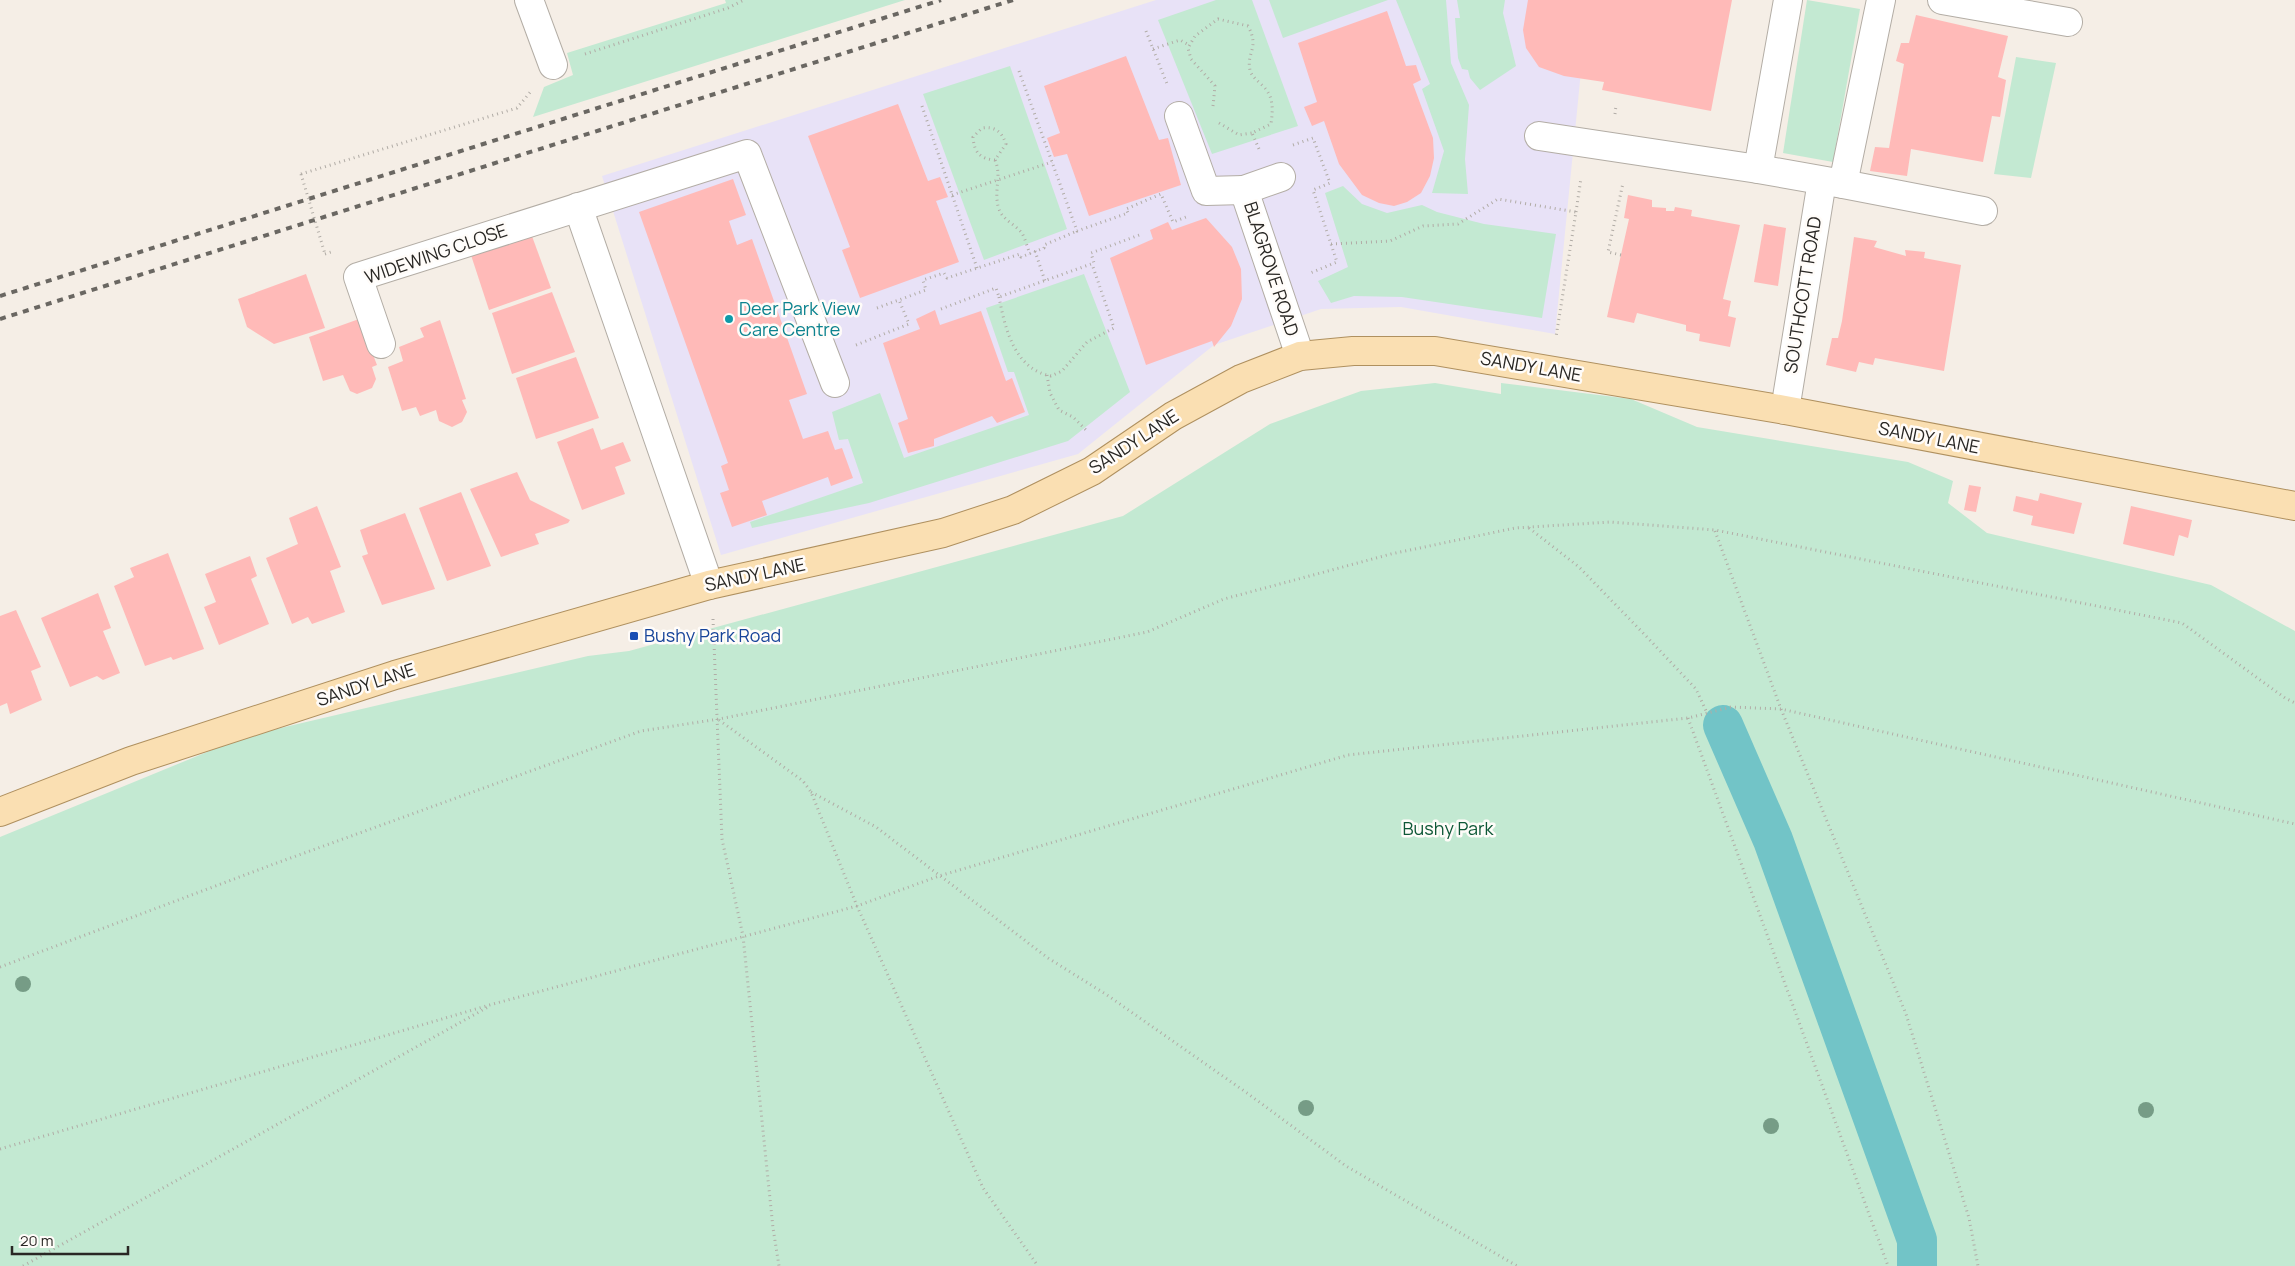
<svg xmlns="http://www.w3.org/2000/svg" width="2295" height="1266" viewBox="0 0 2295 1266" font-family="Manrope,sans-serif">
  <rect width="100%" height="100%" fill="#f5eee6"/>
  <path fill="#e8e2f7" d="M1156,0H1588L1555,334L1401,307L1321,309L1214,345L1078,454L721,555L602,176Z"/>
  <g fill="#c3e9d2">
    <path d="M725,0H905L533,117L544,87L573,75L567,53L726,3Z"/>
    <path d="M1216,0H1252L1298,126L1212,154L1158,20Z"/>
    <path d="M1269,0H1388L1283,38Z"/>
    <path d="M1396,0H1446L1451,63L1469,105L1465,159L1468,194L1432,193L1444,151L1422,89L1430,84Z"/>
    <path d="M1457,0H1505L1503,13L1516,66L1480,90L1470,78L1468,70L1462,69L1458,58L1455,18H1460Z"/>
    <path d="M1807,0L1860,9L1833,162L1783,153Z"/>
    <path d="M2016,57L2056,63L2031,178L1994,174Z"/>
    <path d="M1010,66L1067,229L984,260L923,94Z"/>
    <path d="M1343,186L1362,204L1387,213L1422,205L1437,212L1484,224L1556,234L1542,318L1402,297L1354,296L1331,303L1318,281L1348,267L1325,193Z"/>
    <path d="M1084,274L1130,392L1068,441L869,503L752,528L750,522L863,483L848,439L839,440L832,412L880,393L904,458L1029,415L1014,372H1008L986,308Z"/>
    <path d="M1435,383L1501,394V383L1631,399L1697,427L1908,462L1953,481L1948,503L1987,533L2211,585L2295,631V1266H0V837L246,736L588,656L629,651L1123,516L1270,424L1361,391Z"/>
  </g>
  <g fill="none" stroke-linecap="round" stroke-linejoin="round">
    <path stroke="#72c4c7" stroke-width="40" d="M1723,725L1773,840L1917,1240V1266"/>
  </g>
  <g fill="#ffbab8">
    <path d="M1528,0H1732L1711,111L1602,90L1604,82L1564,76L1539,67L1526,48L1523,30Z"/>
    <path d="M1387,11L1406,66L1416,65L1421,80L1413,84L1433,138L1434,158L1430,176L1421,193L1407,202L1394,206L1379,203L1362,195L1339,164L1324,121L1312,126L1304,107L1317,102L1298,43Z"/>
    <path d="M1916,15L2008,36L1998,77L2006,80L2000,117L1992,116L1983,162L1911,149L1907,176L1870,171L1875,147L1889,148L1904,64L1896,61L1901,43H1909Z"/>
    <path d="M1126,56L1159,140L1168,138L1181,185L1089,216L1067,154L1054,157L1047,138L1060,133L1044,86Z"/>
    <path d="M898,104L928,181L940,177L948,197L936,201L959,262L860,298L842,250L850,247L808,136Z"/>
    <path d="M733,179L746,215L729,221L737,245L752,239L807,394L789,400L803,439L828,431L835,450L842,448L853,478L831,486L828,477L762,501L767,515L732,527L720,493L729,490L721,466L728,463L639,212Z"/>
    <path d="M1628,195L1652,200V207L1666,208V211H1674L1675,207L1692,210L1691,216L1740,225L1723,299L1731,301L1728,316L1736,318L1730,347L1699,341L1700,334L1686,331V325L1637,313L1634,323L1607,317L1629,219L1624,218Z"/>
    <path d="M1206,218L1232,247L1241,269L1242,299L1231,326L1214,347L1212,341L1146,365L1110,258L1153,239L1150,230L1168,222L1172,230Z"/>
    <path d="M1764,224L1786,228L1778,286L1754,282Z"/>
    <path d="M529,228L551,288L489,310L469,249Z"/>
    <path d="M1854,237L1877,241L1874,247L1906,256L1905,250L1925,252L1924,258L1961,265L1944,371L1875,358L1873,365L1859,362L1856,372L1826,365L1832,338H1838L1842,321Z"/>
    <path d="M306,274L325,328L274,344L247,327L238,299Z"/>
    <path d="M552,292L575,352L512,374L492,313Z"/>
    <path d="M935,310L940,325L981,311L1006,381L1012,378L1025,412L997,423L992,416L934,439V446L908,453L898,423L908,419L883,343L920,329L916,319Z"/>
    <path d="M359,319L377,365L372,367L376,379L372,388L357,394L350,391L343,375L323,381L309,337Z"/>
    <path d="M440,320L466,399L462,400L467,412L462,422L452,427L439,421L436,410L420,416L416,407L402,411L388,367L403,361L399,347L424,337L420,328Z"/>
    <path d="M576,357L599,418L536,439L516,378Z"/>
    <path d="M593,428L601,450L623,442L631,461L615,467L625,494L582,510L557,442Z"/>
    <path d="M517,472L530,500L570,520L568,523L535,534L539,544L501,557L470,489Z"/>
    <path d="M1969,485L1981,487L1976,512L1964,510Z"/>
    <path d="M461,492L491,566L447,581L419,508Z"/>
    <path d="M2040,493L2082,503L2074,534L2031,525L2033,516L2013,511L2016,496L2038,501Z"/>
    <path d="M317,506L341,567L330,571L345,612L312,624L308,617L292,624L266,558L298,544L289,518Z"/>
    <path d="M2131,506L2192,520L2188,538L2179,535L2174,556L2123,544Z"/>
    <path d="M405,513L435,589L382,605L362,556L368,554L360,530Z"/>
    <path d="M168,553L204,649L173,660L171,657L145,666L114,586L134,577L130,568Z"/>
    <path d="M250,556L257,576L251,579L269,624L219,645L204,607L216,602L205,574Z"/>
    <path d="M98,593L111,628L103,631L120,673L103,680L97,676L70,687L41,618Z"/>
    <path d="M16,610L41,667L31,671L42,700L10,714L7,703L0,706V616Z"/>
  </g>
  <g fill="none" stroke-linecap="round" stroke-linejoin="round">
    <defs>
      <g id="minor">
        <path d="M529,0L553,65"/>
        <path d="M1942,0L2068,22"/>
        <path d="M1179,116L1206,191L1244,190"/>
        <path d="M1539,136L1758,169L1843,184L1881,0"/>
        <path d="M1758,169L1788,0"/>
        <path d="M1281,177L1244,190L1300,356"/>
        <path d="M1843,184L1983,211"/>
        <path d="M578,207L709,585"/>
        <path d="M381,344L358,277L747,154L835,383"/>
        <path d="M1785,410L1822,181"/>
      </g>
      <path id="major" d="M0,812L131,761L395,675L709,585L943,533L1013,510L1092,471L1173,416L1241,379L1300,356L1353,351H1435L1785,410L2295,506"/>
    </defs>
    <use href="#minor" stroke="#b3ada5" stroke-width="30"/>
    <use href="#major" stroke="#af905f" stroke-width="30"/>
    <g stroke="#b1aca6" stroke-width="3" stroke-dasharray="1 4" stroke-linecap="butt">
      <path d="M1146,31L1167,84"/>
      <path d="M1153,49L1180,40L1189,45"/>
      <path d="M585,54L728,8L744,0"/>
      <path d="M1019,71L1077,231L1128,213L1126,209L1161,194L1173,222L1186,217"/>
      <path d="M922,106L977,268"/>
      <path d="M1213,106L1215,86L1191,59L1188,48L1195,36L1218,19L1248,26C1260,48 1246,53 1250,70C1252,77 1257,80 1262,85C1274,96 1273,109 1271,124L1252,133L1259,149"/>
      <path d="M1615,114L1616,105"/>
      <path d="M1219,123L1239,135L1252,133"/>
      <path d="M1293,145L1313,138L1330,183L1313,190L1337,262L1308,274"/>
      <path d="M995,160C980,159 974,152 973,137L982,128C995,126 1002,132 1006,144L995,160C1002,177 994,188 998,206C1001,219 1013,223 1021,232C1025,237 1027,247 1030,254"/>
      <path d="M301,174L517,108L532,90"/>
      <path d="M952,195L1052,162"/>
      <path d="M1576,212L1581,178"/>
      <path d="M1331,244L1390,241L1423,226L1458,224L1498,199L1576,212L1556,337"/>
      <path d="M1035,251L1045,281"/>
      <path d="M325,254L334,251"/>
      <path d="M1621,255L1608,252L1623,183"/>
      <path d="M999,297C1005,328 1014,369 1051,376L1062,371L1087,342L1114,328L1092,264"/>
      <path d="M877,308L926,290L923,280L944,273L947,278L1020,254L1021,257L1044,248V245L1077,231"/>
      <path d="M941,309L996,288L999,297L1094,263L1091,253L1142,234"/>
      <path d="M856,345L909,324L899,300"/>
      <path d="M1047,375L1050,393L1059,410L1073,417L1088,432"/>
      <path d="M1529,528L1579,567L1646,636L1696,689L1707,713"/>
      <path d="M1715,531L1781,709L1906,1014L1969,1218L1978,1266"/>
      <path d="M713,619L722,839L743,936L773,1228L779,1266"/>
      <path d="M1688,718L1888,1266"/>
      <path d="M719,720L803,781L811,792L857,906L983,1188L1038,1266"/>
      <path d="M811,792L876,827L1048,958L1107,995L1247,1093L1346,1166L1517,1266"/>
      <path d="M0,967L274,864L641,731L719,719L1147,632L1224,599L1391,554L1515,528L1610,522L1715,530L2182,623L2285,698L2295,703"/>
      <path d="M0,1149L493,1004L857,906L939,876L1348,755L1688,718L1731,707L1781,709L2295,824"/>
      <path d="M23,1266L488,1007"/>
    </g>
    <use href="#minor" stroke="#fff" stroke-width="28"/>
    <use href="#major" stroke="#fadfb2" stroke-width="28"/>
    <g stroke="#6a6762" stroke-width="4" stroke-dasharray="6 6" stroke-linecap="butt">
      <path d="M0,296L941,0"/>
      <path d="M0,319L1013,0"/>
    </g>
    <path stroke="#b1aca6" stroke-width="3" stroke-dasharray="1 4" stroke-linecap="butt" d="M301,174L325,254"/>
  </g>
  <g fill="#769c86">
    <circle cx="23" cy="984" r="8"/>
    <circle cx="1306" cy="1108" r="8"/>
    <circle cx="2146" cy="1110" r="8"/>
    <circle cx="1771" cy="1126" r="8"/>
  </g>
  <circle fill="#0f9aa8" stroke="#fffcf9" stroke-width="2" cx="729" cy="319" r="5"/>
  <rect fill="#1a4fb4" stroke="#fffcf9" stroke-width="2" x="629" y="631" width="10" height="10" rx="2.5"/>
  <g text-anchor="middle" stroke-width="5" stroke-linejoin="round" paint-order="stroke">
    <g font-size="18" fill="#292724" stroke="#fffcf9">
      <text transform="translate(436 254) rotate(-19)" y="6">WIDEWING CLOSE</text>
      <text transform="translate(1271 269) rotate(72)" y="6">BLAGROVE ROAD</text>
      <text transform="translate(1803 295) rotate(-81)" y="6">SOUTHCOTT ROAD</text>
      <text transform="translate(1531 367) rotate(10)" y="6">SANDY LANE</text>
      <text transform="translate(1929 438) rotate(11)" y="6">SANDY LANE</text>
      <text transform="translate(1134 442) rotate(-33)" y="6">SANDY LANE</text>
      <text transform="translate(755 575) rotate(-12)" y="6">SANDY LANE</text>
      <text transform="translate(366 685) rotate(-18)" y="6">SANDY LANE</text>
    </g>
    <g font-size="18" fill="#0d838f" stroke="#fffcf9" text-anchor="start">
      <text x="739" y="315">Deer Park View<tspan x="739" dy="21">Care Centre</tspan></text>
    </g>
    <g font-size="18" fill="#164399" stroke="#fffcf9" text-anchor="start">
      <text x="644" y="642">Bushy Park Road</text>
    </g>
    <g font-size="18" fill="#0e5837" stroke="#fffcf9">
      <text x="1448" y="835">Bushy Park</text>
    </g>
  </g>
  <path d="M12 1246v8h116v-8" fill="none" stroke="#292724" stroke-width="2.5"/>
  <text x="20" y="1246" font-size="15" fill="#292724" stroke="#fffcf9" stroke-width="4" paint-order="stroke">20 m</text>
</svg>
